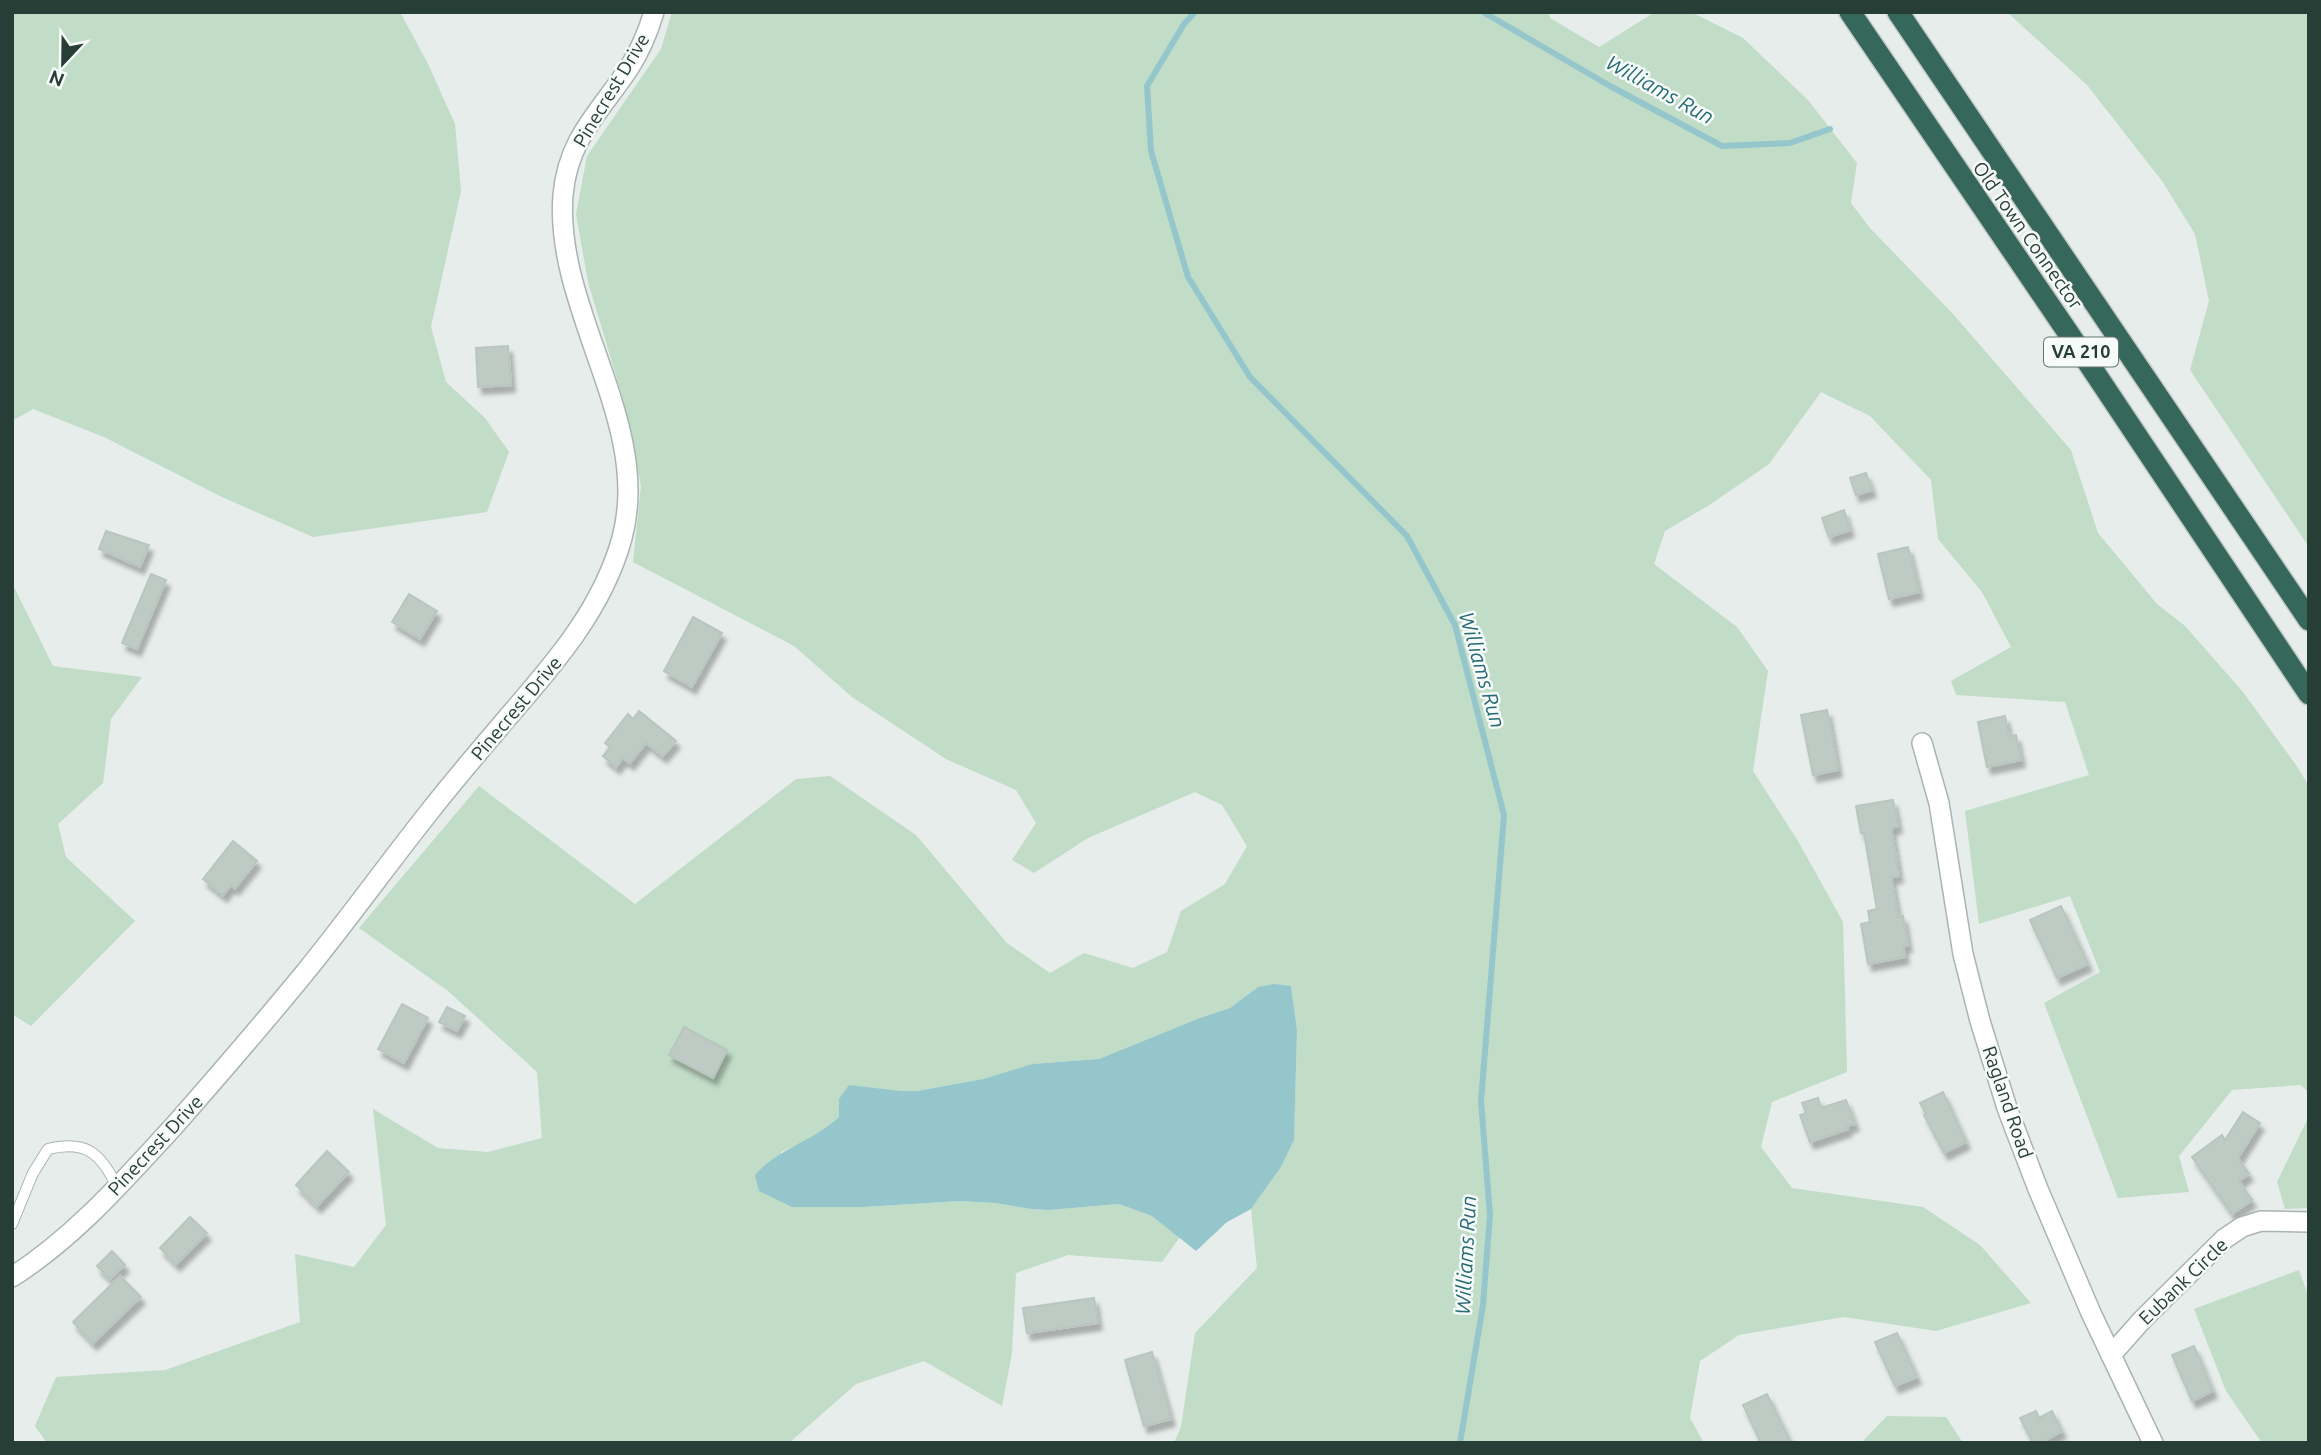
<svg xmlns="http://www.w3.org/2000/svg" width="2321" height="1455" viewBox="0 0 2321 1455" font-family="Ubuntu,sans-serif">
  <defs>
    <filter id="shadow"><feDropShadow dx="4" dy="7" stdDeviation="2" flood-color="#0004"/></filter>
  </defs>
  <rect width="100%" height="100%" fill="#e6edea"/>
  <g fill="#c1dcc7">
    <path d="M12,12H400L428,64L455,124L461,191L431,327L446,382L485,418L509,452L487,512L313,537L222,497L104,437L33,409L12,421Z"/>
    <path d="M672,12H1549L1550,18L1599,47L1655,12H1691L1743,38L1808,100L1857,163L1851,203L1869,227L1953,314L2071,450L2098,533L2157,604L2185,626L2243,692L2296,765L2309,786V1093L2301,1085L2232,1090L2179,1156L2189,1192L2118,1198L2044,1003L2100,972L2070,896L1979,924L1965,811L2089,775L2065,702L1956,695L1951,681L2011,647L1982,592L1938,539L1931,480L1870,416L1821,392L1769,464L1711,504L1665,531L1654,564L1737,627L1768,671L1753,771L1798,841L1843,922L1847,1072L1772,1102L1761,1147L1792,1188L1923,1207L1980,1245L2031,1303L1936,1331L1844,1317L1739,1335L1700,1361L1690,1418L1704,1443H1174L1181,1427L1195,1333L1257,1268L1251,1209L1281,1167L1294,1140L1297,1029L1291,986L1258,987L1230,1008L1197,1019L1099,1059L1032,1064L983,1079L917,1091L839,1099V1117C822,1134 803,1143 781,1152L792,1207H863L961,1201L995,1203L1031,1209L1049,1210L1119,1204L1152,1216L1180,1237L1162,1262L1068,1255L1016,1273L1012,1353L1002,1406L924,1361L856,1384L789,1443H47L35,1426L56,1377L165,1370L300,1322L295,1254L354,1267L386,1225L373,1109L438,1148L488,1152L542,1138L537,1072L448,991L359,928L479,786L635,904L796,779L830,776L916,835L1007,943L1050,973L1084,953L1133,968L1167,952L1181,911L1225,884L1247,846L1222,805L1195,792L1088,838L1034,873L1012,860L1036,823L1016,790L946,759L852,697L794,646L633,562L641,486L622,396L588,282L576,214L587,156L661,49Z"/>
    <path d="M2007,12H2309V547L2190,370L2209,301L2195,234L2162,181L2087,85Z"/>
    <path d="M12,583L53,666L142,677L111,719L103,783L58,824L66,857L135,921L31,1026L12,1014Z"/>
    <path d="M2309,1116V1208L2285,1209L2277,1182Z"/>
    <path d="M2299,1270L2309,1298V1443H2262L2226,1391L2194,1309Z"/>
    <path d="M1887,1416L1946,1417L1963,1443H1861Z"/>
  </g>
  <path fill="#94c6cc" d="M1274,984L1291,986L1297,1030L1294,1140L1281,1167L1251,1209L1227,1222L1196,1251L1152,1216L1119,1204L1049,1210L1031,1209L995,1203L961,1201L863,1207H792L759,1191L755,1175C779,1148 812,1142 839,1117V1099L849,1085L900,1091H917L983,1079L1032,1064L1099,1059L1197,1019L1230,1008L1258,987Z"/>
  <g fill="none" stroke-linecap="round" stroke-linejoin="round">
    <g stroke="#94c6cc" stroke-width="6">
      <path d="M1195,12L1184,24L1147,86L1151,151L1188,277L1250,377L1407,536L1455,625L1504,815L1481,1101L1490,1215L1483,1305L1460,1443"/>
      <path d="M1483,12L1610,86L1722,146L1790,143L1830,129"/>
    </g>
  </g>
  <g fill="#becbc5" stroke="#b9c6c0" stroke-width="2" filter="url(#shadow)">
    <path d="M508,346L511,385L478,387L476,348Z"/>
    <path d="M1866,473L1872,490L1856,495L1850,478Z"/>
    <path d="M1844,510L1850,530L1829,537L1822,518Z"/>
    <path d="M106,531L149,545L140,567L99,549Z"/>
    <path d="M1908,547L1919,592L1889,599L1878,554Z"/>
    <path d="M151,574L166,580L137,649L122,643Z"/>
    <path d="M409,594L437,611L420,639L392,622Z"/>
    <path d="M693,617L722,633L692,687L664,671Z"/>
    <path d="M1827,710L1838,770L1813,775L1801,715Z"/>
    <path d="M639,711L676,741L663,756L646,743L630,763L623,758L616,767L603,756L610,747L605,743L628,714L633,719Z"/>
    <path d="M2005,716L2009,736L2016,735L2021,760L1987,767L1978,722Z"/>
    <path d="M1893,800L1898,826L1891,828L1899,876L1891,877L1898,917L1903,916L1908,945L1903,946L1905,957L1868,964L1861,924L1870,922L1868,911L1877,909L1864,833H1861L1856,806Z"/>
    <path d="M233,841L257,861L235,888L231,885L223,895L203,879Z"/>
    <path d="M2061,906L2088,964L2057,978L2030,920Z"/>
    <path d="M402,1004L428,1018L404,1063L378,1049Z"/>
    <path d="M447,1007L465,1016L457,1031L439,1022Z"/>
    <path d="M684,1027L727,1050L713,1078L669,1055Z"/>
    <path d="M1943,1092L1966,1142L1944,1153L1924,1115L1926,1114L1920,1103Z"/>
    <path d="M1818,1098L1821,1108L1846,1100L1855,1124L1847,1126L1848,1129L1810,1142L1800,1115L1806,1113L1802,1103Z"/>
    <path d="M2243,1112L2260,1123L2238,1158L2249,1174L2239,1181L2252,1200L2232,1214L2192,1157L2222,1135L2225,1140Z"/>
    <path d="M327,1151L349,1172L317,1206L296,1185Z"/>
    <path d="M190,1217L207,1233L176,1264L160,1248Z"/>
    <path d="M112,1251L125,1265L110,1279L97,1266Z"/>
    <path d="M120,1276L141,1297L93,1343L73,1322Z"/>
    <path d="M1094,1298L1098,1323L1027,1333L1023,1308Z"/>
    <path d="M1897,1333L1917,1377L1895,1386L1875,1342Z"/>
    <path d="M2194,1346L2213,1391L2192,1401L2172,1355Z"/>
    <path d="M1152,1352L1171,1419L1144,1426L1125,1360Z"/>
    <path d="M1767,1394L1791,1443H1761L1743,1405Z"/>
    <path d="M2036,1411L2039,1418L2052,1411L2062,1431L2041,1443H2033L2020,1418Z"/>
  </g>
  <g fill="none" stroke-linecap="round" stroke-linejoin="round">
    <defs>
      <path id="lane" d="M12,1224L33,1173L48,1149C86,1140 101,1153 117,1187"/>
      <g id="street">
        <path d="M1922,743L1939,803L1963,954L1980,1021L2007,1108L2038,1189L2091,1313L2153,1443"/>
        <path d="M12,1277C75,1237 124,1180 174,1126C218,1076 261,1026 303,975C347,921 387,865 430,811C455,779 482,748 508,717C555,663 603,608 622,538C653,423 554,311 563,195C568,138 600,112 629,68C640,51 648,32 654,12"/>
        <path d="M2111,1355L2142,1320L2224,1239L2242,1227L2261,1221L2309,1222"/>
      </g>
      <g id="highway">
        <path d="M1850,12L2067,331L2309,694"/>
        <path d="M1898,12L2309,620"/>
      </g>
    </defs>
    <use href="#lane" stroke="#a9b5b0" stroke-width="12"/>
    <use href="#street" stroke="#a9b5b0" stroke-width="22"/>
    <use href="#highway" stroke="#c3c9c7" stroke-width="24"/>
    <use href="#lane" stroke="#fff" stroke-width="10"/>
    <use href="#street" stroke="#fff" stroke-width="19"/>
    <use href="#highway" stroke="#35675a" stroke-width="21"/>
  </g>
  <g text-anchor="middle" stroke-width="5" stroke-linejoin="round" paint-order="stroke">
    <rect fill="#f6faf8" stroke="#657670" stroke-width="2" x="2044" y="337.5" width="74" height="29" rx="5"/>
    <g font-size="18" font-weight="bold" fill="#273e36">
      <text x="2081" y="358">VA 210</text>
    </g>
    <g font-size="19" fill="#273e36" stroke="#f6faf8">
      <text transform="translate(611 90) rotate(-59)" y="7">Pinecrest Drive</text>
      <text transform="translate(2028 235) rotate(55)" y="7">Old Town Connector</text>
      <text transform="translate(516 708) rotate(-50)" y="7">Pinecrest Drive</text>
      <text transform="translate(2008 1102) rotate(71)" y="7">Ragland Road</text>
      <text transform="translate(155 1145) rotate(-47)" y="7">Pinecrest Drive</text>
      <text transform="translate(2183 1281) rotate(-44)" y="7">Eubank Circle</text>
    </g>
    <g font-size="21" font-style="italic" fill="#266b74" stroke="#f6faf8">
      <text transform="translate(1660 90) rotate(29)" y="7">Williams Run</text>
      <text transform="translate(1482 670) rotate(74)" y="7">Williams Run</text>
      <text transform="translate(1466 1255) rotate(-87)" y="7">Williams Run</text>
    </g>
  </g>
  <rect width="2321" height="1455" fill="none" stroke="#273e36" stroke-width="28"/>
  <g transform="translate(63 63) rotate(202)" stroke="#f6faf8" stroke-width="5" paint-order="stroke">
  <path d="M0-5L12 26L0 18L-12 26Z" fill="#273e36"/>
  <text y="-10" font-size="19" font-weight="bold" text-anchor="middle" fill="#273e36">N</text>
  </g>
</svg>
